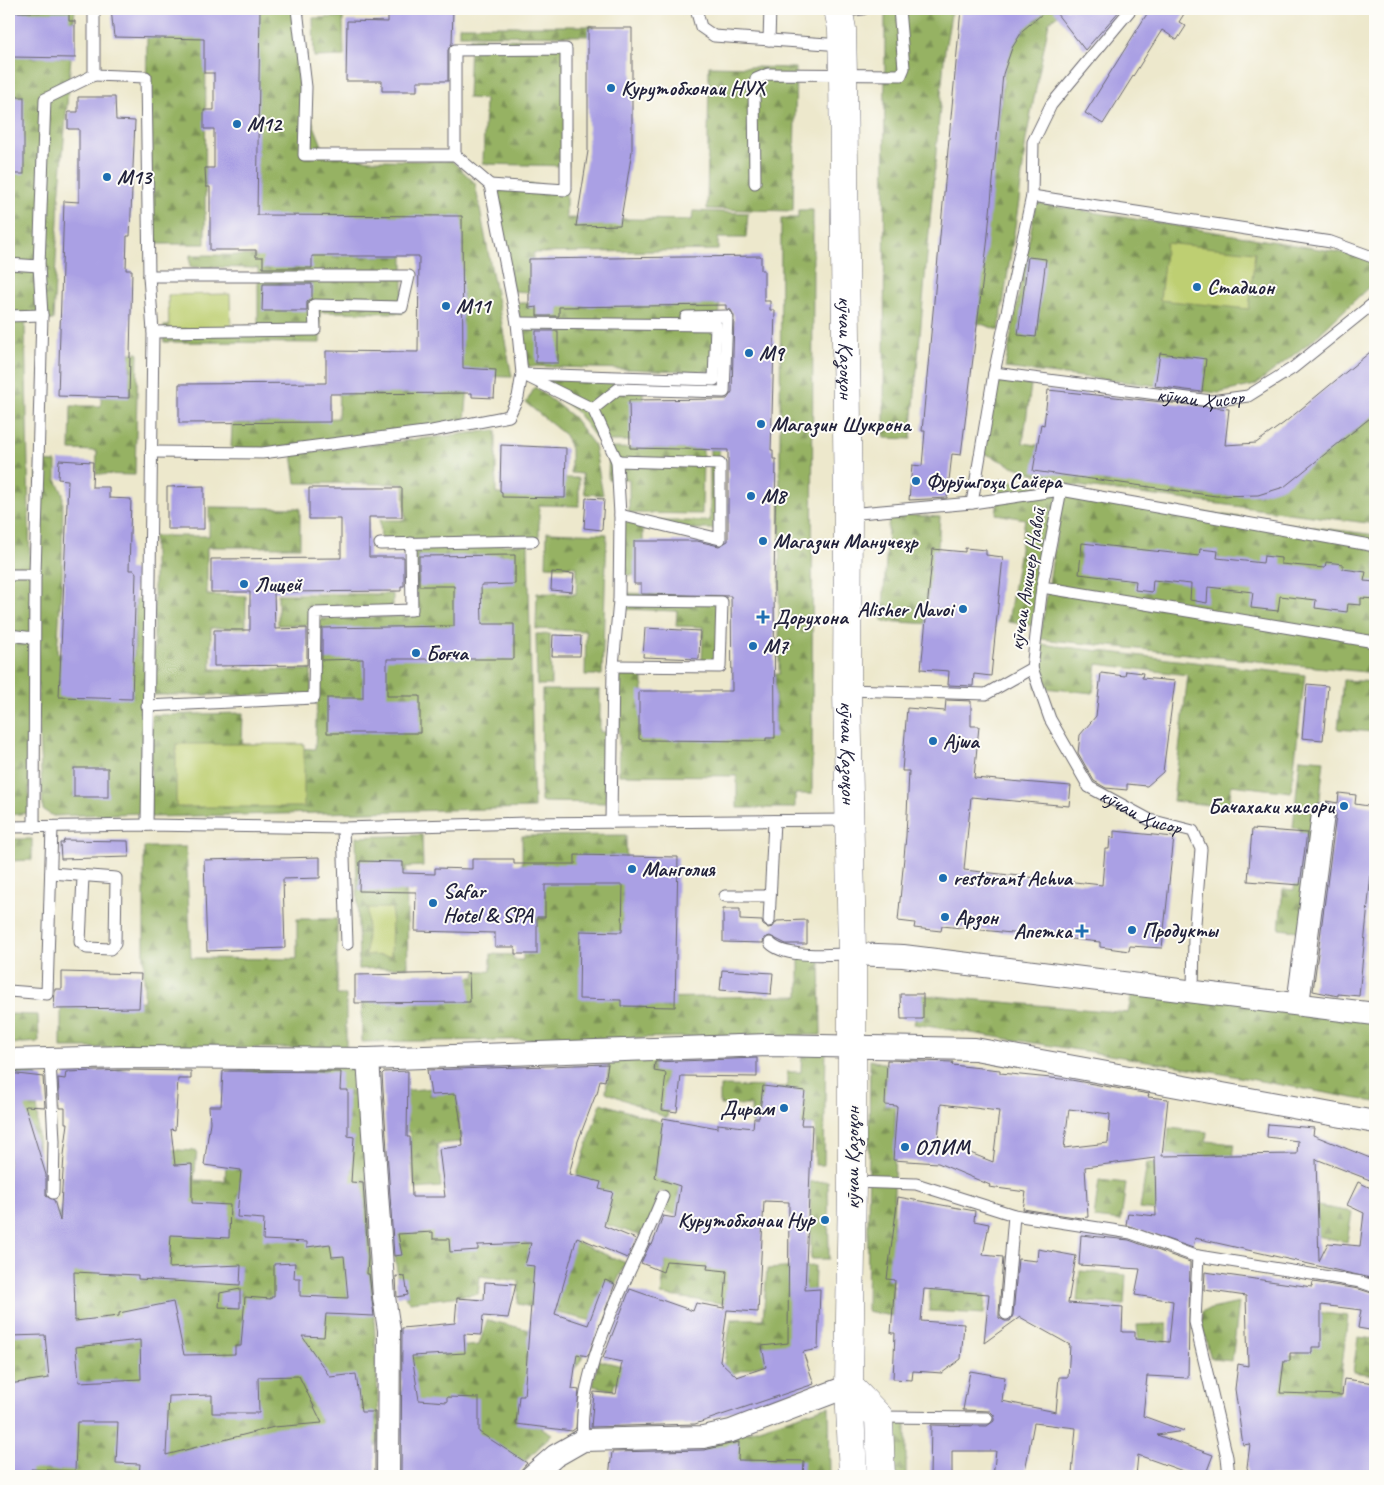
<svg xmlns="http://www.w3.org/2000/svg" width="1384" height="1485" viewBox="0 0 1384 1485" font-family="Caveat,sans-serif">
  <defs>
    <pattern id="forest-firs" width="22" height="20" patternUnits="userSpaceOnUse" patternTransform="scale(1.25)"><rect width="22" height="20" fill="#96b264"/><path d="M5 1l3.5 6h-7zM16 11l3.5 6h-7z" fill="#7a9054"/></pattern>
  </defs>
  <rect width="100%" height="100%" fill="#fdfcf7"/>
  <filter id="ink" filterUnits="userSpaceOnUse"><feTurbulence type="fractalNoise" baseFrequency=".02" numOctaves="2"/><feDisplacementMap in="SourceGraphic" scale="10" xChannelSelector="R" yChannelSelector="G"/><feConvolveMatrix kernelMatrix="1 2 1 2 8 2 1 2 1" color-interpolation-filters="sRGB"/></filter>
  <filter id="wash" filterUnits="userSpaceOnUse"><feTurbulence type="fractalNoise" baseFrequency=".0096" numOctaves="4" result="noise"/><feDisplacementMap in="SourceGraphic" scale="20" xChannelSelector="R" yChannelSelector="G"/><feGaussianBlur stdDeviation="1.12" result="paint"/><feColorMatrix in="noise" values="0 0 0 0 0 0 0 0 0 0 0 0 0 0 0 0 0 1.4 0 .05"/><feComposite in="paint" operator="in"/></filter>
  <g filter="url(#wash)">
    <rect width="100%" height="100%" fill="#ede8cc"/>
    <g fill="url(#forest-firs)" stroke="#5c6a50">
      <path d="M9,9H75L59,200L53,320L25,323L31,613L29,813L9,815Z"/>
      <path d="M240,9H294L299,88L325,153L370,160L452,161L475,183L512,377L439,375L442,248L224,247Z"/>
      <path d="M885,9H952L945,49L911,439L884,438Z"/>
      <path d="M1025,9H1065L1049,22L1026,139L1019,201L999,330L975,322L1009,35Z"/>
      <path d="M343,17L344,56L314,57L313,18Z"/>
      <path d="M459,26H593V36L459,35Z"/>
      <path d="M147,28L206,29L205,244H145Z"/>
      <path d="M470,38L571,41L568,166L483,164L485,99L468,98Z"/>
      <path d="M709,66L796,68L793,211L707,209Z"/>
      <path d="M493,182L566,187V218L692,220L693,211L748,213L746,238H718V250L533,253V286L572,295L513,291Z"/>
      <path d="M1036,203L1375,258V281L1314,339L1255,385L1219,393L1005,368Z"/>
      <path d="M798,210H813L812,794H795V808H737V776L619,775V676H643V729L775,730V674H779L781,218H798Z"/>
      <path d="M190,255L403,256V313L320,312V343L164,342V326H258V268L190,267Z"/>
      <path d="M720,302L718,372L528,366L517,303Z"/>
      <path d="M102,353H138L135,475L96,474L97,451L70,450L71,406H101Z"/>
      <path d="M538,377L643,382V441H598L577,412L538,383Z"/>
      <path d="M998,380L1031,385L1023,443L1208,469L1298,449L1375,384V524L1062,484L1010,465L982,452Z"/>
      <path d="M468,387L465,420L432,427L261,450L231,448L232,424L338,418L339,388Z"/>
      <path d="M535,387L573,417L594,445L603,495L585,494L582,474L571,473V449L565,435L526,403Z"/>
      <path d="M496,430V494H519V478H579V506L539,505V538L381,542L380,520H405L404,484L296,483L292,454Z"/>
      <path d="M719,446L720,529H643V575H618V521H710V447Z"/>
      <path d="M609,448L703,449L702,514L629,513V479H608Z"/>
      <path d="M37,461L56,462V480L63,493L62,574L57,653L134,656L136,599H147L143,813L53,816L43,810L38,713Z"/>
      <path d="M1001,479L1058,490L1036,626L1008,622L1025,519L996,514Z"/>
      <path d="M1063,494L1375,535V673L1040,639Z"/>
      <path d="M209,507L300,508V547H207V595L246,596V628H211V669L311,670V695H154V536H209Z"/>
      <path d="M889,514L940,517L933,624L882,621Z"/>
      <path d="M547,532L607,534L602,675H585L586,631L536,629L537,593L576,594L577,567L546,566Z"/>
      <path d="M528,544L534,808L150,817L152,715L243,713L242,746L315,749L320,619L414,616V548Z"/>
      <path d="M622,593L721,596L719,664H702L703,627L676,626L677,611L622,609Z"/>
      <path d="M278,594H393V608H311V625H278Z"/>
      <path d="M536,634H550L551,685H537Z"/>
      <path d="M1040,644L1305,675L1291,792L1231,785L1229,807L1173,801L1188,675L1097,664L1093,693L1035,687Z"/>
      <path d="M1343,680L1375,682V724L1372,732L1338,729Z"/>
      <path d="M542,690H600V732H606V803L541,802Z"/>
      <path d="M1300,758L1324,760L1306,932L1279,929L1283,889L1294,890L1300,829L1293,828Z"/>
      <path d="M422,835L423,866L406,867L408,967L359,969L356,837Z"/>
      <path d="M626,835L627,998L799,996V954L820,953L821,1035L362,1042L361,978L475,977L476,971H491V954L513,955V960H523L522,836Z"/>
      <path d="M9,839H32V860L9,861Z"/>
      <path d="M144,847H186L191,958L297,959V919H337V995H346V1048H61V1001H144Z"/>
      <path d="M1132,992L1375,1013V1102L1179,1066L914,1024L922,995L1128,1013Z"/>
      <path d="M9,1014L38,1015L39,1042L9,1044Z"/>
      <path d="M802,1047H826L824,1165H815V1125L751,1123V1105H720V1086L787,1087V1072H801Z"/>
      <path d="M668,1052L671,1090L667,1118L606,1092L610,1053Z"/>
      <path d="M870,1060L896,1066L892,1316L867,1311Z"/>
      <path d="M362,1065L380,1440L358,1471L213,1465L193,1476H9V1070L37,1073L39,1216L69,1211L116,1114L118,1069L163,1075L159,1149L197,1151L194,1180L225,1181L231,1070Z"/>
      <path d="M456,1086L461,1142L437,1144L441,1187L415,1189L409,1131L393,1132L389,1092Z"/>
      <path d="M601,1103L711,1138L685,1218L662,1210L668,1194L660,1191L645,1237L565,1211Z"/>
      <path d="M1169,1128L1207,1132L1206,1141L1235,1144L1233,1157L1205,1158L1166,1154Z"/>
      <path d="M1147,1162L1162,1164L1156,1211L1140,1209Z"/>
      <path d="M1099,1180L1126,1183L1121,1221L1094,1218Z"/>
      <path d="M828,1181L829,1259H811L810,1182Z"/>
      <path d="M1312,1205L1352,1212L1347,1242L1307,1234Z"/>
      <path d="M391,1219L541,1246L571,1240L626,1263L597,1322L518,1304L519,1281L480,1276L478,1294L410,1302L399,1291Z"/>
      <path d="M666,1258L732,1267L727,1304L661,1295Z"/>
      <path d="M815,1266L814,1297L796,1342L778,1359L722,1377L731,1319H763L767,1269Z"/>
      <path d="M1080,1271L1126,1275L1124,1305L1077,1301Z"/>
      <path d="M930,1282L986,1285L984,1314L929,1311Z"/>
      <path d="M1239,1303L1232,1361L1211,1359L1201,1322L1202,1311Z"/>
      <path d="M1302,1310L1348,1316L1332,1449L1274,1442L1284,1355L1297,1356Z"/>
      <path d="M487,1320L530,1330L584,1356L557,1393L546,1397L542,1428L552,1434L511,1476H404L400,1401L407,1352L479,1345Z"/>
      <path d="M1167,1324L1165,1357L1140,1359L1137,1325Z"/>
      <path d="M1358,1337L1375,1339V1375L1353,1372Z"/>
      <path d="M598,1360L627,1367L624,1385L615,1383L613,1390L593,1386Z"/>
      <path d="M829,1406L830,1476H612L624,1453L684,1457L730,1437Z"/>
      <path d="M872,1416L906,1421V1476H872Z"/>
    </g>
    <g fill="#becf72" stroke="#707856">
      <path d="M1166,243L1255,252L1249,309L1160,300Z"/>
      <path d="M230,294L231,328L169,329L168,295Z"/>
      <rect x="176" y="744" width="128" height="63"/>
      <path d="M368,908H392L391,956L366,955Z"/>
    </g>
    <g id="blocks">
      <g fill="#aaa0e4" fill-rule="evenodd">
        <path d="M111,9H260L257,215L462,216L463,368L496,370L494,398L472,397V393L330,394V422L179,423V384L326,383V351L418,352L419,256H312V268H263V257H256V250H210V187H206L205,168H214V129H204V110H214V73H204V39L114,37Z"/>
        <path d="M388,9H453L452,43L448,50V81H417V91H382V81H346L347,21L388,22Z"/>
        <path d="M961,9H1048L1023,30L1012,48L1003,74L987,245L961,455L952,454L947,498L909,500L912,465L922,466L925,431H922Z"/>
        <path d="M1053,9H1121L1085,50Z"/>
        <path d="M1150,9H1187L1179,22L1186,26L1177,40L1162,30L1103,124L1085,113Z"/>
        <path d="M9,12H69V21H75V58L9,57Z"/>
        <path d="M588,28H632V151L620,225L576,226L588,151Z"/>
        <rect x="9" y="97" width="15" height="77"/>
        <path d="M78,97H115L116,120L135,121L130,236H127L126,270H132L129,398L58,396L64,201L79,202V129H68V112H78Z"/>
        <path d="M761,256V270H764V301H770V310H775L771,450H773V459H776L774,582L775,738H766V741L642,740L639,739V691H732L731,596L641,594V584H634V541H697L719,546L728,541V450L630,448L629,400L727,399L732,392L734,316L731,310L726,309V305L559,307V316H537V307L529,308V259Z"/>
        <path d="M1028,257L1046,259L1036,337L1018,335Z"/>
        <path d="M263,284H312V298L307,302V311H262Z"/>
        <rect x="536" y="331" width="22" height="32"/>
        <path d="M1375,348V414L1284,487L1258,495L1216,496L1033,471L1041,424L1044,425L1048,390L1229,409L1225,445L1256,443L1284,423Z"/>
        <path d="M1160,353L1206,359L1202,392L1155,386Z"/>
        <path d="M501,445L566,448L565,498L502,497V492L500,491Z"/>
        <path d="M59,460L93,462L92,487H109V498L131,499L129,570H134L136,573L132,699L59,697L68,480L58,479Z"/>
        <path d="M204,486V529H167V487Z"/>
        <path d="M309,488H402V517H369V557H404V586H401V591L274,592L275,629L307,628V665L214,666V630H250V592H211V559L341,558V519H309Z"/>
        <path d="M586,498L604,499L602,530L584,528Z"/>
        <path d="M1082,543L1199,556L1200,549L1218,551L1217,558L1263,563L1264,556L1281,558V564L1325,568L1326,562L1343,564V569L1366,572L1364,581L1375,582V599L1361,598V605L1348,604L1347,612L1315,608L1316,600L1280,596L1278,611L1251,608L1253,592L1208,587L1207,603L1190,600L1191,584L1153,580L1152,592L1135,590L1136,581L1079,574Z"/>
        <path d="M965,548L986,550V555L1003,557L991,676L974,674L973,686L948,685L949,671L921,669L933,549L965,552Z"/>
        <path d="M515,555V584L481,585L482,624H514V659H387V696H420V733H327V698H363V659L322,660V628L454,626V586H419V556Z"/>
        <path d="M552,572L574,574L572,592L551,590Z"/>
        <path d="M645,628L700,631L699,659L643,657Z"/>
        <path d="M553,635L581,636L580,656H552Z"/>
        <path d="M1126,671L1143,673L1142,678L1175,681L1163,772L1147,786L1127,784V790L1106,788L1094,781L1078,753L1080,735L1096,716L1101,673L1125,676Z"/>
        <path d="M1307,684L1328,686L1323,740L1302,738Z"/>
        <path d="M946,700L971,701V726H979L974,778L1071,786L1069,806L971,797L964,870L1102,885L1105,849H1109L1110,837L1114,838V831L1174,837L1162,948L1130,946L1129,951L1100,947V942L942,926L941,931L914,928L915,923L898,921L906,836L909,771H902L907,708L945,711Z"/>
        <rect x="74" y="768" width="34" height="29"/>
        <path d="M1339,793L1356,795L1355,804L1375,807V833L1359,996L1338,994V996L1313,991L1336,816L1335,809L1326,801L1338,803Z"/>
        <path d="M1252,829L1307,833L1300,885L1248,881Z"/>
        <path d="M64,840L128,841L129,857L61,859L60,843H63Z"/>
        <path d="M575,855L678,857L675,1007L621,1006V1000L579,999L580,931L622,932L623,885H545V917H537V954H515V947H495V933L415,931L416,892L359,891L360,861L403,862V873L435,874V868L472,869V859H514V864H575Z"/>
        <path d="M320,857V878L283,879L285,948L207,951L204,860Z"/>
        <path d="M723,909H740V920L762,921L763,925L768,928L773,927L777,921L807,920V944H786L770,936L764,938L763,943L723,942Z"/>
        <path d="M722,970L773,973L771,994L720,990Z"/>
        <path d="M62,972L141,974L139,1008L54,1009L55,989H62Z"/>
        <path d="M469,973L470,1002L355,1003V975Z"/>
        <path d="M900,994H923V1019H901Z"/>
        <path d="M757,1058V1077L681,1076L677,1112L662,1110L666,1073L654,1071L655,1062Z"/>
        <path d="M887,1060L953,1062L952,1065L1000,1070V1073L1071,1080L1149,1094L1148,1097L1168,1099L1162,1156L1297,1154L1298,1141L1267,1137L1268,1124L1314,1128L1313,1135L1375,1160V1182L1316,1159L1319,1261L1328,1243L1360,1246L1364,1213L1347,1205L1358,1182L1375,1190V1279L1195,1238L1193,1248L1126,1225L1128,1213L1156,1216L1155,1158L1085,1167L1088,1217L1081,1218L1023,1209L1026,1192L989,1187L990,1185L938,1163L893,1160L897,1106L885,1105ZM941,1104L999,1111L993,1162L938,1140ZM1069,1109L1110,1114L1108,1143L1064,1148Z"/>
        <path d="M608,1064L605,1081L600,1080L597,1094H596L578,1141L569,1174L601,1182L599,1189L613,1192L604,1226L636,1239L627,1258L577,1237L555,1314L588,1325L605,1280L615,1284L588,1356L577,1354L572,1389L579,1390L576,1428L572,1431L516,1424L519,1396H524L534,1266L525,1265L531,1243L478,1245V1250L450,1252L449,1239H433V1232L398,1234L402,1255L394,1256L382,1074L384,1072L408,1071L407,1137H410L412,1197H445L439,1149L463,1146L461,1123L456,1094L431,1095L427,1070Z"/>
        <path d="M126,1070L191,1071V1079H178L175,1130L171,1129L175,1165L192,1164V1203L230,1205L229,1238L171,1235L169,1268L241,1265L240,1285L138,1279V1275L74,1272L75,1321L119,1316V1313L173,1302L184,1355L235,1354V1346H241L245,1297L271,1299V1297H274V1264L295,1263L294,1278H300V1296L348,1298L344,1256L332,1257L330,1244L307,1247V1242L263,1240L264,1219L237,1217L241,1170L204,1165L210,1122L209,1106H221L223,1071L341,1072L340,1090H348V1136L354,1137L351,1182L363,1183L368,1257L367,1274H369L374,1316L326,1314L324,1337L302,1336L330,1377L356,1374L361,1412H375V1476H139L140,1464L116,1463L118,1422H77L75,1471L31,1469L32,1476H9V1384L49,1378L45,1335L9,1336V1073L43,1077L45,1107L25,1106L46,1175V1196L54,1200L60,1221L64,1155L68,1123H65V1108H60L58,1078L65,1079L66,1072ZM140,1340L141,1379L79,1382L76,1347ZM299,1376L322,1423L274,1427L166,1455L169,1396L212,1395V1413H259L258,1377Z"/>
        <path d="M763,1086L805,1091L801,1125H812L805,1290L820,1289L818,1349L803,1352L814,1384L695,1424L591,1427L594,1392L616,1394L622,1362L603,1358L630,1289L693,1311L696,1303L724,1308L727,1271L707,1269L708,1264L666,1261L663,1272L641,1263L650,1244L652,1245L663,1216L675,1218L680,1186L655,1178L663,1118L718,1128V1124L753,1128L754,1118H759ZM764,1201L789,1202L788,1343L762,1346L766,1367L737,1377L720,1361L727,1310L758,1312Z"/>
        <path d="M898,1197L975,1211L974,1221L989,1224L983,1255L1003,1257L999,1313V1318L1005,1321H1010L1013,1315L1018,1259L1037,1261L1038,1249L1076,1256L1068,1303L1123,1307L1122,1332H1135V1339L1169,1342L1173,1301L1135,1295L1140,1269L1079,1265L1081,1235L1129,1240L1190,1262L1188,1378L1147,1376L1143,1416L1184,1431L1157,1435L1213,1455L1205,1476H1197L1138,1455L1136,1476L1072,1474L1076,1428L1034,1423L1024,1476H993L996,1451H952V1476H930L931,1425L987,1426L994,1421V1415L990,1411L963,1410L970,1371L1005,1377L1002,1401L1056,1412L1059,1377H1068L1070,1345L1020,1317L984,1343L989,1294L924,1289L921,1321L964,1324L961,1359L942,1373L913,1371L912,1380L893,1379L895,1333H891L895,1280L887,1279Z"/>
        <path d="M1205,1272L1312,1287L1313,1282L1359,1289L1375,1294V1331L1358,1328L1361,1310L1321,1305V1347H1312V1353H1290V1361H1284L1280,1393L1342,1395L1344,1379L1375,1383V1476H1249L1247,1467L1250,1444L1243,1445L1235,1389L1238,1364L1248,1366L1246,1296L1204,1290Z"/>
        <path d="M396,1276L405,1277L408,1295L397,1297Z"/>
        <path d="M485,1282L516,1284L508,1318L483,1316L481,1335L464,1334L465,1353L412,1356L419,1400L447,1402V1397L479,1398V1432L527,1463L520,1471L519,1476H401L402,1328L455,1323L457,1298L484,1300Z"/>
        <path d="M240,1289V1308L219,1307L220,1293Z"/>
        <path d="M739,1442L738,1460L804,1461L803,1476H609L612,1452L704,1450Z"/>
      </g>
    </g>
  </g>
  <g filter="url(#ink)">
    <use href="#blocks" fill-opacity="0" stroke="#69676e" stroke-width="1"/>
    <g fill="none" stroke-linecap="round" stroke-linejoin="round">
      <defs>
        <g id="lane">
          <path d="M297,9L306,87L304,155H455L490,185L517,323L522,374L593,409L617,461L620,515L619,601L613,666L611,822"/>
          <path d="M696,9L701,27L714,36L842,45"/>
          <path d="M845,11L863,9"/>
          <path d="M769,40L770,9"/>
          <path d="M94,75L146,77L149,276L153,332L147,825"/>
          <path d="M455,155V50L566,49V190L490,185"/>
          <path d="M755,183L754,87L756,79L768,74L901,75L904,68L899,9"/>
          <path d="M1032,196L1331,242L1375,258"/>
          <path d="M9,264L39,266"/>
          <path d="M149,276H409L402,307L314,305L315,330L153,332"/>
          <path d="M9,316L42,315"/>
          <path id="s1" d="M994,373L1211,401L1248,396L1293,368L1375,302"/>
          <path d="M593,409L618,389L724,392L727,316L686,317"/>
          <path d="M151,452L262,453L432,431L509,416L518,397L522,374L714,380L716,325L517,323"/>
          <path d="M617,461L720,464V539L620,515"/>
          <path d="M1061,490L1375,546"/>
          <path d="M972,503L994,373L1032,196L1033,142L1051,105L1131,9"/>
          <path d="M380,544L533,541"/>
          <path d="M9,575H35"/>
          <path d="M1042,587L1375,642"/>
          <path d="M9,635L34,638"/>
          <path d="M613,666L720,667L722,602L619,601"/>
          <path id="s2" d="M1032,668L1050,719L1089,787L1150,820L1193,831L1201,849L1194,936L1193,991"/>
          <path d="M847,690L986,694L1032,668L1042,587L1061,490L972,503L848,514"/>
          <path d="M147,706L314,698L315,613L412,610L411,543"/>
          <path d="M9,827L147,825L343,828L526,823L849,820"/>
          <path d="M34,827L35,575L42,315L39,266L45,99L94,75V9"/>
          <path d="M343,828L347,944"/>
          <path d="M51,873L116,878L115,944L110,949L87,948L80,942L83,877"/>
          <path d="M725,896H770"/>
          <path d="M769,921L774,821"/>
          <path d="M770,943C785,959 830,954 852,954"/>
          <path d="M9,991L47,994L52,827"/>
          <path d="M50,1060L54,1141L53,1193"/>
          <path d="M852,1182L916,1184L1014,1215L1131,1233L1192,1255L1361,1282L1375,1287"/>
          <path d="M1198,1256L1195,1322L1227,1457L1229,1476"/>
          <path d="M1006,1314L1014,1215"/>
          <path d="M879,1417L987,1418"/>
          <path d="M583,1440C576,1363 635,1267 663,1196"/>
        </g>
        <g id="street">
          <path d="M852,954L903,956L1375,1014"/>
          <path d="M1298,1004L1323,814"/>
          <path d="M368,1059L384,1297L389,1330L388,1476"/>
          <path d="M9,1060L126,1057L368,1059L768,1045L975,1049L1375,1122"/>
          <path d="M532,1476L555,1456L583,1440L703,1437L731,1431L849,1386"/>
        </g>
        <g id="secondary">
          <path id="s3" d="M838,9L842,29L843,76L848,514L847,690L852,954V1182L849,1386L853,1476"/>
          <path d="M849,1386L879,1417L881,1476"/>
        </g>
      </defs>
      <use href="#lane" stroke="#69676e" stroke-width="13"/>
      <use href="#street" stroke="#69676e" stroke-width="24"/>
      <use href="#secondary" stroke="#69676e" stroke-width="29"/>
      <use href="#lane" stroke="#fff" stroke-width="11"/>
      <use href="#street" stroke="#fff" stroke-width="22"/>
      <use href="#secondary" stroke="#fff" stroke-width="28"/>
    </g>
  </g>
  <g fill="#1f6fb2" stroke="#fdfcf7" stroke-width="2">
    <circle cx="611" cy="88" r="5"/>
    <circle cx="237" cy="124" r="5"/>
    <circle cx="107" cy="177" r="5"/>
    <circle cx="1197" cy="287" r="5"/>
    <circle cx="446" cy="306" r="5"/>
    <circle cx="749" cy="353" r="5"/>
    <circle cx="761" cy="424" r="5"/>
    <circle cx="916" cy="481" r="5"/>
    <circle cx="751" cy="496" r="5"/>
    <circle cx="763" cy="541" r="5"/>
    <circle cx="244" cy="584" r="5"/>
    <circle cx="963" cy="609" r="5"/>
    <path d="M760.5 609.5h5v5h5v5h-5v5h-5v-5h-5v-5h5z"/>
    <circle cx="753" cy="646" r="5"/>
    <circle cx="416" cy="653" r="5"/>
    <circle cx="933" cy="741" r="5"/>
    <circle cx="1344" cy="806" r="5"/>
    <circle cx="632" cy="869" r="5"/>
    <circle cx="943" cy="878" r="5"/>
    <circle cx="433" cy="903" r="5"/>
    <circle cx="945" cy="917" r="5"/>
    <circle cx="1132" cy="930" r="5"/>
    <path d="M1079.5 923.5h5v5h5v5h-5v5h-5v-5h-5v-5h5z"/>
    <circle cx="784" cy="1108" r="5"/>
    <circle cx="905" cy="1147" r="5"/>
    <circle cx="825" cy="1220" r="5"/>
  </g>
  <g text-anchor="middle" stroke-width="4" stroke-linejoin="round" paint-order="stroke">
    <g font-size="21" font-weight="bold" fill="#22223b" stroke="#fdfcf7" text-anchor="start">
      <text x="621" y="95">Курутобхонаи НУХ</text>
      <text x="247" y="131">М12</text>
      <text x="117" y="184">М13</text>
      <text x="1207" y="294">Стадион</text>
      <text x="456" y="313">М11</text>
      <text x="759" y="360">М9</text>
      <text x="771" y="431">Магазин Шукрона</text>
      <text x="926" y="488">Фурӯшгоҳи Сайера</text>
      <text x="761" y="503">М8</text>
      <text x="773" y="548">Магазин Манучеҳр</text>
      <text x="254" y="591">Лицей</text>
      <text x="953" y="616" text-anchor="end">Alisher Navoi</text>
      <text x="773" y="624">Дорухона</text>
      <text x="763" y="653">М7</text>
      <text x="426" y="660">Боғча</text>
      <text x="943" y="748">Ajwa</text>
      <text x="1334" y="813" text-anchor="end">Бачахаки хисори</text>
      <text x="642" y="876">Манголия</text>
      <text x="953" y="885">restorant Achva</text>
      <text x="443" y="898">Safar<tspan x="443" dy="24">Hotel &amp; SPA</tspan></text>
      <text x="955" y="924">Арзон</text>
      <text x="1142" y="937">Продукты</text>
      <text x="1072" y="938" text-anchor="end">Апетка</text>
      <text x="774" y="1115" text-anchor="end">Дирам</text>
      <text x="915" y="1154">ОЛИМ</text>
      <text x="815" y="1227" text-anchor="end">Курутобхонаи Нур</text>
    </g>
    <g font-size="21" fill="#22223b" stroke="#fdfcf7">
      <text dy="7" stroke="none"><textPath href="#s3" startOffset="339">кӯчаи Қазоқон</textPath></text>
      <text dy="7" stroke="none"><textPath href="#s1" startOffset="208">кӯчаи Ҳисор</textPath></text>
      <text transform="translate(1027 579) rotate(-81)" y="7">кӯчаи Алишер Навоӣ</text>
      <text dy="7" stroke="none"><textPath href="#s3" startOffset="744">кӯчаи Қазоқон</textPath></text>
      <text dy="7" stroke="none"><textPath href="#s2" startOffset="190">кӯчаи Ҳисор</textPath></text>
      <text transform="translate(852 1158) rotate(-90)" y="7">кӯчаи Қазоқон</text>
    </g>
  </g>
  <rect width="1384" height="1485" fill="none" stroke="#fdfcf7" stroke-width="30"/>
</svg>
